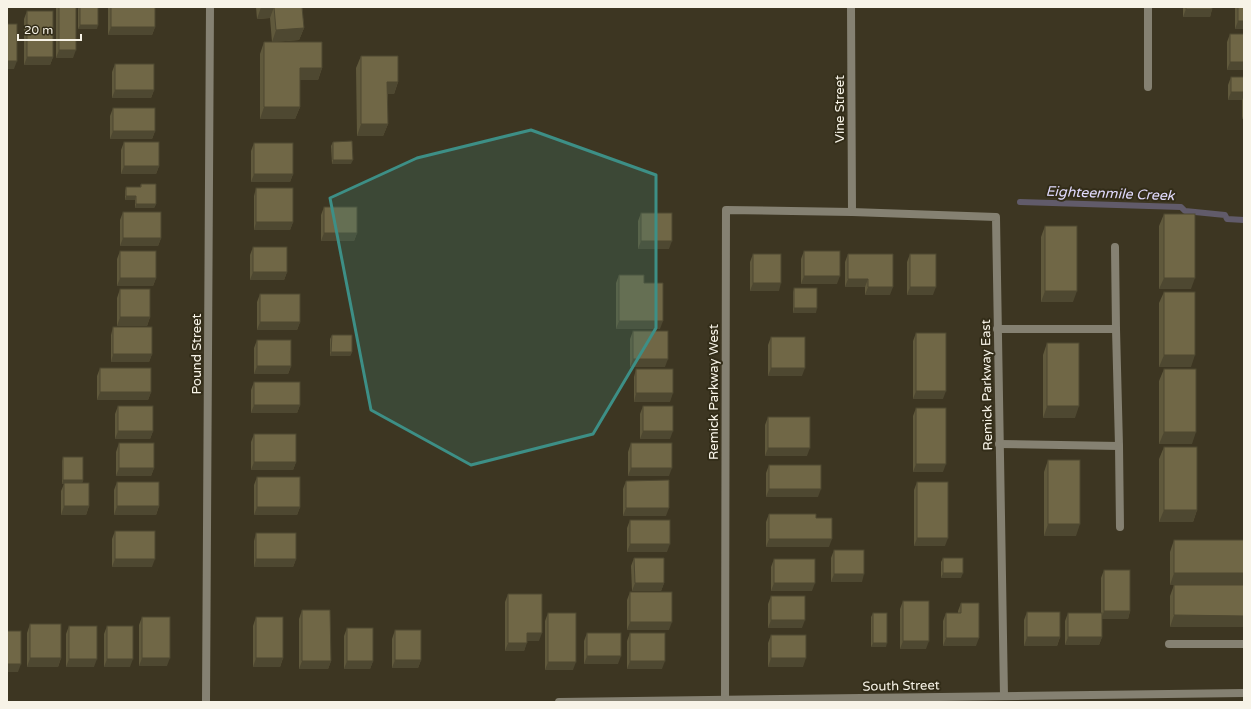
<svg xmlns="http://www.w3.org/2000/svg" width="1251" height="709" viewBox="0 0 1251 709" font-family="'Varela Round',sans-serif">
  <rect width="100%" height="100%" fill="#3d3622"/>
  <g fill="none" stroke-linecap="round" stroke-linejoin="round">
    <path stroke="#615b6a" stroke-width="6" d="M1020,202L1181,207L1185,211L1225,215L1227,219L1244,220"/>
    <g stroke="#858172" stroke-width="8">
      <path d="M1148,87V7"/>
      <path d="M1115,247L1116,329"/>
      <path d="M997,329H1116L1119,446L999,444"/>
      <path d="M1119,446L1120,527"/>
      <path d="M1169,644H1244"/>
    </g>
    <g stroke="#858172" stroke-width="8">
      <path d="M851,7L852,212"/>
      <path d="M725,699L726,210L852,212L996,217L1004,696"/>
      <path d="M206,702L210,7"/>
      <path d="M559,702L1244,693"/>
    </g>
  </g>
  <g fill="#60593c">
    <path d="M56,7H76L73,58H56Z"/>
    <path d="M79,7H98L97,29H78V9Z"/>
    <path d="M108,7H155V27L152,35H108Z"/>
    <path d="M256,7H302L304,28L299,40L272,42L270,18L257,19Z"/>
    <path d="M1183,7H1212V9L1210,17H1183Z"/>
    <rect x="1235" y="7" width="9" height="22"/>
    <path d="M27,11L53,57L50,65H24V19Z"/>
    <path d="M1230,34L1244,70H1227V42Z"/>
    <path d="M264,42L322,68L318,80H300V107L295,119H260V54Z"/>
    <path d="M361,56L398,82L394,94H388V124L383,136H357L356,68Z"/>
    <path d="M115,64L154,90L151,98H112V72Z"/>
    <path d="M1231,77H1244V119H1242V100H1228V85Z"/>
    <path d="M113,108L155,131L152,139H110V116Z"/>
    <path d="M124,142L159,166L156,174H121V150Z"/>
    <path d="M333,142L351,164H332L331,146Z"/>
    <path d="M254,143L293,174L290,182H251V151Z"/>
    <path d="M141,184L156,204L154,208H135V200H125V191L126,187H140Z"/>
    <path d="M256,188L293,222L290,230H254V196Z"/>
    <path d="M324,207L357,233L354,241H321V215Z"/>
    <path d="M123,212L161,238L158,246H120V220Z"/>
    <path d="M641,213L669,249H638V221Z"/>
    <path d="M1164,214L1191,289H1159V226Z"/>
    <path d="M1045,226L1073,302H1041V237Z"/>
    <path d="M253,247L287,272L284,280H250V255Z"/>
    <path d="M120,251L156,278L153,286H117V259Z"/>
    <path d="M804,251L837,284H801V259Z"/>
    <path d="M753,254L779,291H750V262Z"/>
    <path d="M848,254L890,295H865V287H845V262Z"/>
    <path d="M910,254L933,295H907V262Z"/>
    <path d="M619,275L644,283L660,329H616V283Z"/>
    <path d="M794,288L816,313H793V292Z"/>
    <path d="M120,289L150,317L147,326H117V298Z"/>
    <path d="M1164,292L1191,367H1159V303Z"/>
    <path d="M260,294L300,322L297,330H257V302Z"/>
    <path d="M113,327L152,354L149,362H111V335Z"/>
    <path d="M633,331L665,367H630V339Z"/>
    <path d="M916,333L943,399H913V341Z"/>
    <path d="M332,335L352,352L350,356H330V339Z"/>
    <path d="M771,337L802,376H768V345Z"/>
    <path d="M257,340L291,366L288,374H254V348Z"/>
    <path d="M1047,343L1075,418H1043V355Z"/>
    <path d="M100,368L151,392L148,400H97V376Z"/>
    <path d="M636,369L670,402H634V377Z"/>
    <path d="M1164,369L1192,444H1159V381Z"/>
    <path d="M254,382L300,405L297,413H251V390Z"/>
    <path d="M118,406L153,431L150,439H115V414Z"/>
    <path d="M643,406L670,439H640V414Z"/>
    <path d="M916,408L943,472H913V416Z"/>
    <path d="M768,417L807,456H765V425Z"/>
    <path d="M254,434L296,462L293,470H251V442Z"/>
    <path d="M119,443L154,468L151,476H116V452Z"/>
    <path d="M631,443L669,476H628V452Z"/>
    <path d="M1164,447L1197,510L1193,522H1159V459Z"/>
    <path d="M63,457L83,480L82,483L89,506L86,515H61V491L64,484H62V461Z"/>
    <path d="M1048,460L1076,536H1044V472Z"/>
    <path d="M769,465L818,497H766V473Z"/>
    <path d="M257,477L300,507L297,515H254V485Z"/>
    <path d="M626,481L666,516H623V489Z"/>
    <path d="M117,482L159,506L156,515H114V490Z"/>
    <path d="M917,482L945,546H914V490Z"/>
    <path d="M769,514L816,518L829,547H766V522Z"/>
    <path d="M630,520L667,552H627V528Z"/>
    <path d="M115,531L152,567H112V539Z"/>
    <path d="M256,533L296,559L293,567H254V541Z"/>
    <path d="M1174,540L1244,585H1170V552Z"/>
    <path d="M834,550L862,582H831V558Z"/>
    <path d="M634,558L664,583L661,591H632L631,566Z"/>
    <path d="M943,558L961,578H941V562Z"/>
    <path d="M774,559L812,591H771V567Z"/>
    <path d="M1104,570L1130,611L1128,619H1102V637L1099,645H1065V621L1068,613H1101V578Z"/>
    <path d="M1174,585H1244L1170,627V596Z"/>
    <path d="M630,592L669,630H627V600Z"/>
    <path d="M508,594L539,641H527L524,651H505V602Z"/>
    <path d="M771,596L802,628H768V604Z"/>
    <path d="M903,601L926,649H900V609Z"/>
    <path d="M961,603L976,646H943V621L946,613H958V611Z"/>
    <path d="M302,610L331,661L328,669H299V619Z"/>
    <path d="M1027,612L1060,637L1057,646H1024V620Z"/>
    <path d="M548,613L573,670H545V621Z"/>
    <path d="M873,613L886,647H871V617Z"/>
    <path d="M142,617L167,666H139V625Z"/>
    <path d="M256,617L283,658L280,667H253V626Z"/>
    <path d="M30,624L61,658L58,667H27V633Z"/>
    <path d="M69,626L94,667H66V634Z"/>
    <path d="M107,626L130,667H104V634Z"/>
    <path d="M347,628L373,661L370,669H344V636Z"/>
    <path d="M395,630L421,660L418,668H392V639Z"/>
    <path d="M587,633L618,664H584V641Z"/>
    <path d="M630,633L662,669H627V641Z"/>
    <path d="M771,635L803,667H768V643Z"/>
  </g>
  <g fill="#4e4831">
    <path d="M261,7H274L270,18L257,19Z"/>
    <path d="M1186,9H1212L1210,17H1183Z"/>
    <path d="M1238,21H1244V29H1235Z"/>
    <path d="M80,25H98L97,29H78Z"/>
    <path d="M111,27H155L152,35H108Z"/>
    <path d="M304,28L299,40L272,42L276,30Z"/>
    <path d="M59,50H76L73,58H56Z"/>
    <path d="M27,57H53L50,65H24Z"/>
    <path d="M7,61H17L14,69H7Z"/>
    <path d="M1230,62H1244V70H1227Z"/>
    <path d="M300,68H322L318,80H295Z"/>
    <path d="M387,82H398L394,94H383Z"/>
    <path d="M115,90H154L151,98H112Z"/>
    <path d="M1231,92H1244V96L1242,100H1228Z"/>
    <path d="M264,107H300L295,119H260Z"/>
    <path d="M1244,114V119H1242Z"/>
    <path d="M361,124H388L383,136H357Z"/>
    <path d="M113,131H155L152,139H110Z"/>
    <path d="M333,160H353L351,164H332Z"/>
    <path d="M124,166H159L156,174H121Z"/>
    <path d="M254,174H293L290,182H251Z"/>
    <path d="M126,196H136L135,200H125Z"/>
    <path d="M136,204H156L154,208H135Z"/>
    <path d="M256,222H293L290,230H254Z"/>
    <path d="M324,233H357L354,241H321Z"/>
    <path d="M123,238H161L158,246H120Z"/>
    <path d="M641,241H672L669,249H638Z"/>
    <path d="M253,272H287L284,280H250Z"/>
    <path d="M804,276H840L837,284H801Z"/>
    <path d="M120,278H156L153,286H117Z"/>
    <path d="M1164,278H1195L1191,289H1159Z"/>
    <path d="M848,279H868L865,287H845Z"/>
    <path d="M753,283H781L779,291H750Z"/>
    <path d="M868,287H893L890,295H865Z"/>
    <path d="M910,287H936L933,295H907Z"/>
    <path d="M1045,291H1077L1073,302H1041Z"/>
    <path d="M794,308H817L816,313H793Z"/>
    <path d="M120,317H150L147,326H117Z"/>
    <path d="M619,321H663L660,329H616Z"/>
    <path d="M260,322H300L297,330H257Z"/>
    <path d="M331,352H352L350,356H330Z"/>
    <path d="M113,354H152L149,362H111Z"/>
    <path d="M1164,355H1195L1191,367H1159Z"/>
    <path d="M633,359H668L665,367H630Z"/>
    <path d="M257,366H291L288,374H254Z"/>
    <path d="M771,368H805L802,376H768Z"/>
    <path d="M916,391H946L943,399H913Z"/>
    <path d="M100,392H151L148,400H97Z"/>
    <path d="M636,393H673L670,402H634Z"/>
    <path d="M254,405H300L297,413H251Z"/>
    <path d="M1047,406H1079L1075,418H1043Z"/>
    <path d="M118,431H153L150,439H115Z"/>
    <path d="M643,431H673L670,439H640Z"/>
    <path d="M1164,432H1196L1192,444H1159Z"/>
    <path d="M768,448H810L807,456H765Z"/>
    <path d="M254,462H296L293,470H251Z"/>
    <path d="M916,464H946L943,472H913Z"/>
    <path d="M119,468H154L151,476H116Z"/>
    <path d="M631,468H672L669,476H628Z"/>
    <path d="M63,480H83L82,484H62Z"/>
    <path d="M769,489H821L818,497H766Z"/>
    <path d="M64,506H89L86,515H61Z"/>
    <path d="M117,506H159L156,515H114Z"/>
    <path d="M257,507H300L297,515H254Z"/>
    <path d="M626,508H669L666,516H623Z"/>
    <path d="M1164,510H1197L1193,522H1159Z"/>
    <path d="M1048,524H1080L1076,536H1044Z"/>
    <path d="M917,538H948L945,546H914Z"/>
    <path d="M769,539H832L829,547H766Z"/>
    <path d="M630,544H670L667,552H627Z"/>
    <path d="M115,559H155L152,567H112Z"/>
    <path d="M256,559H296L293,567H254Z"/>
    <path d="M943,573H963L961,578H941Z"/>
    <path d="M1174,573H1244V585H1170Z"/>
    <path d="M834,574H864L862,582H831Z"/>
    <path d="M635,583H664L661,591H632Z"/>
    <path d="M774,583H815L812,591H771Z"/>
    <path d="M1104,611H1130L1128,619H1101Z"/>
    <path d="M1174,615L1244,616V627H1170Z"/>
    <path d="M771,620H805L802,628H768Z"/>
    <path d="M630,622H672L669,630H627Z"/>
    <path d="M527,633H542L539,641H524Z"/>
    <path d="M1027,637H1060L1057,646H1024Z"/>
    <path d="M1068,637H1102L1099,645H1065Z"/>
    <path d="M946,638H979L976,646H943Z"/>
    <path d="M903,641H929L926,649H900Z"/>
    <path d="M508,643H527L524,651H505Z"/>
    <path d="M873,643H887L886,647H871Z"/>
    <path d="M587,656H621L618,664H584Z"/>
    <path d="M30,658H61L58,667H27Z"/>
    <path d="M142,658H170L167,666H139Z"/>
    <path d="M256,658H283L280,667H253Z"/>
    <path d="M771,658H806L803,667H768Z"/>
    <path d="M69,659H97L94,667H66Z"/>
    <path d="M107,659H133L130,667H104Z"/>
    <path d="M395,660H421L418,668H392Z"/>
    <path d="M302,661H331L328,669H299Z"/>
    <path d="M347,661H373L370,669H344Z"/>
    <path d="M630,661H665L662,669H627Z"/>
    <path d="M548,662H576L573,670H545Z"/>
    <path d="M7,664H21L18,672H7Z"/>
  </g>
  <g fill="#706746" stroke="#4e4831">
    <rect x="59" y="7" width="17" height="43"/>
    <rect x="80" y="7" width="18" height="18"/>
    <rect x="111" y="7" width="44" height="20"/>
    <path d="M274,7H302L304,28L276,30Z"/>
    <rect x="1186" y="7" width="26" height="2"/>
    <rect x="1238" y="7" width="6" height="14"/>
    <rect x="27" y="11" width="26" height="46"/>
    <rect x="7" y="24" width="10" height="37"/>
    <rect x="1230" y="34" width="14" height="28"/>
    <path d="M264,42H322V68H300V107H264Z"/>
    <path d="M361,56H398V82H387L388,124H361Z"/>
    <rect x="115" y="64" width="39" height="26"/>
    <rect x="1231" y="77" width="13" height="15"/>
    <rect x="113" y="108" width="42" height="23"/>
    <path d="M352,141L353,160H333V142Z"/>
    <rect x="124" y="142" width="35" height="24"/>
    <rect x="254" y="143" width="39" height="31"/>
    <path d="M141,184H156V204H136V196H126V187H141Z"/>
    <rect x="256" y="188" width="37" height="34"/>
    <rect x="324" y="207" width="33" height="26"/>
    <rect x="123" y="212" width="38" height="26"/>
    <rect x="641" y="213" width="31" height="28"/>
    <rect x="1164" y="214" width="31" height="64"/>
    <rect x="1045" y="226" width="32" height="65"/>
    <rect x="253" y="247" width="34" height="25"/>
    <rect x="120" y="251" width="36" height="27"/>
    <rect x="804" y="251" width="36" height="25"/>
    <rect x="753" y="254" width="28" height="29"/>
    <path d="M848,254H893V287H868V279H848Z"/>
    <rect x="910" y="254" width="26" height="33"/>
    <path d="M619,275H644V283H663V321H619Z"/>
    <rect x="794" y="288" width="23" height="20"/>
    <rect x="120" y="289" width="30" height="28"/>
    <rect x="1164" y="292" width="31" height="63"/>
    <rect x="260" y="294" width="40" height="28"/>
    <rect x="113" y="327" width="39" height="27"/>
    <rect x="633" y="331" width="35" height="28"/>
    <rect x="916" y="333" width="30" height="58"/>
    <path d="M332,335H352V352H331Z"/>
    <rect x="771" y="337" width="34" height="31"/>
    <rect x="257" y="340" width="34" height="26"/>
    <rect x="1047" y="343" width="32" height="63"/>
    <rect x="100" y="368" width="51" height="24"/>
    <rect x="636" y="369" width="37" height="24"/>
    <rect x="1164" y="369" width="32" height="63"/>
    <rect x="254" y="382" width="46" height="23"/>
    <rect x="118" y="406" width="35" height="25"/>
    <rect x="643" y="406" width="30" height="25"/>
    <rect x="916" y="408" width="30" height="56"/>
    <rect x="768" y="417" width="42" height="31"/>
    <rect x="254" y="434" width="42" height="28"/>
    <rect x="119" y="443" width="35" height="25"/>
    <rect x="631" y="443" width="41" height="25"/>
    <rect x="1164" y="447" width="33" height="63"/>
    <rect x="63" y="457" width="20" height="23"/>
    <rect x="1048" y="460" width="32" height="64"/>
    <rect x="769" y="465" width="52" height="24"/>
    <rect x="257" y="477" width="43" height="30"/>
    <path d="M669,480V508H626V481Z"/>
    <rect x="117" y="482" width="42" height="24"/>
    <rect x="917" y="482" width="31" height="56"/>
    <rect x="64" y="483" width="25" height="23"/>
    <path d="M769,514H816V518H832V539H769Z"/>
    <rect x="630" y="520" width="40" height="24"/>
    <rect x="115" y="531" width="40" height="28"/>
    <rect x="256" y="533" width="40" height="26"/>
    <rect x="1174" y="540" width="70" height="33"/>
    <rect x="834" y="550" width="30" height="24"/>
    <path d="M634,558H664V583H635Z"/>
    <rect x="943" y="558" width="20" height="15"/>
    <rect x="774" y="559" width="41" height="24"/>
    <rect x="1104" y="570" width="26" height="41"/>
    <path d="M1174,585H1244V616L1174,615Z"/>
    <rect x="630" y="592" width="42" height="30"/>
    <path d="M508,594H542V633H527V643H508Z"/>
    <rect x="771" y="596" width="34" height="24"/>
    <rect x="903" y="601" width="26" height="40"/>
    <path d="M961,603H979V638H946V613H961Z"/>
    <path d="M302,610H330L331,661H302Z"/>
    <rect x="1027" y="612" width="33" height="25"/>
    <rect x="548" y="613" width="28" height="49"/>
    <rect x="873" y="613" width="14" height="30"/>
    <rect x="1068" y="613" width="34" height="24"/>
    <rect x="142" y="617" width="28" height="41"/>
    <rect x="256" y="617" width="27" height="41"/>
    <rect x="30" y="624" width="31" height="34"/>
    <rect x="69" y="626" width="28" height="33"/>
    <rect x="107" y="626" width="26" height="33"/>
    <rect x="347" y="628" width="26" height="33"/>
    <rect x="395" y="630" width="26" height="30"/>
    <rect x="7" y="631" width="14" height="33"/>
    <rect x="587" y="633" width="34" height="23"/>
    <rect x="630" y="633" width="35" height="28"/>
    <rect x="771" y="635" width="35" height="23"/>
  </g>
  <path fill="#3d8f86" fill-opacity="0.2" stroke="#3d8f86" stroke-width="3" stroke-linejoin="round" d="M531,130L656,175V328L593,434L471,465L371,410L330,198L417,158Z"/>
  <g text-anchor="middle" stroke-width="4" stroke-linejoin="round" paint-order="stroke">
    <g font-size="13" fill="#f7f3e7" stroke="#322c18">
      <text transform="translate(839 109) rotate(-90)" y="5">Vine Street</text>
      <text transform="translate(196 354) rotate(-90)" y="5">Pound Street</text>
      <text transform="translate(986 385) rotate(-91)" y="5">Remick Parkway East</text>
      <text transform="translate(713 392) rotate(-90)" y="5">Remick Parkway West</text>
      <text transform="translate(901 685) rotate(-1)" y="5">South Street</text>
    </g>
    <g font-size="14" font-style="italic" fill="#e1dafd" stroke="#322c18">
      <text transform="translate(1110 193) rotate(2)" y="5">Eighteenmile Creek</text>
    </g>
  </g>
  <rect width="1251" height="709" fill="none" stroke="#f7f3e7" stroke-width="16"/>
  <path d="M18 34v6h63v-6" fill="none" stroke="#f7f3e7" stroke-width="2"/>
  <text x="24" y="34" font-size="12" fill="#f7f3e7" stroke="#322c18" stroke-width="3" paint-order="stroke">20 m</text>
</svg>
